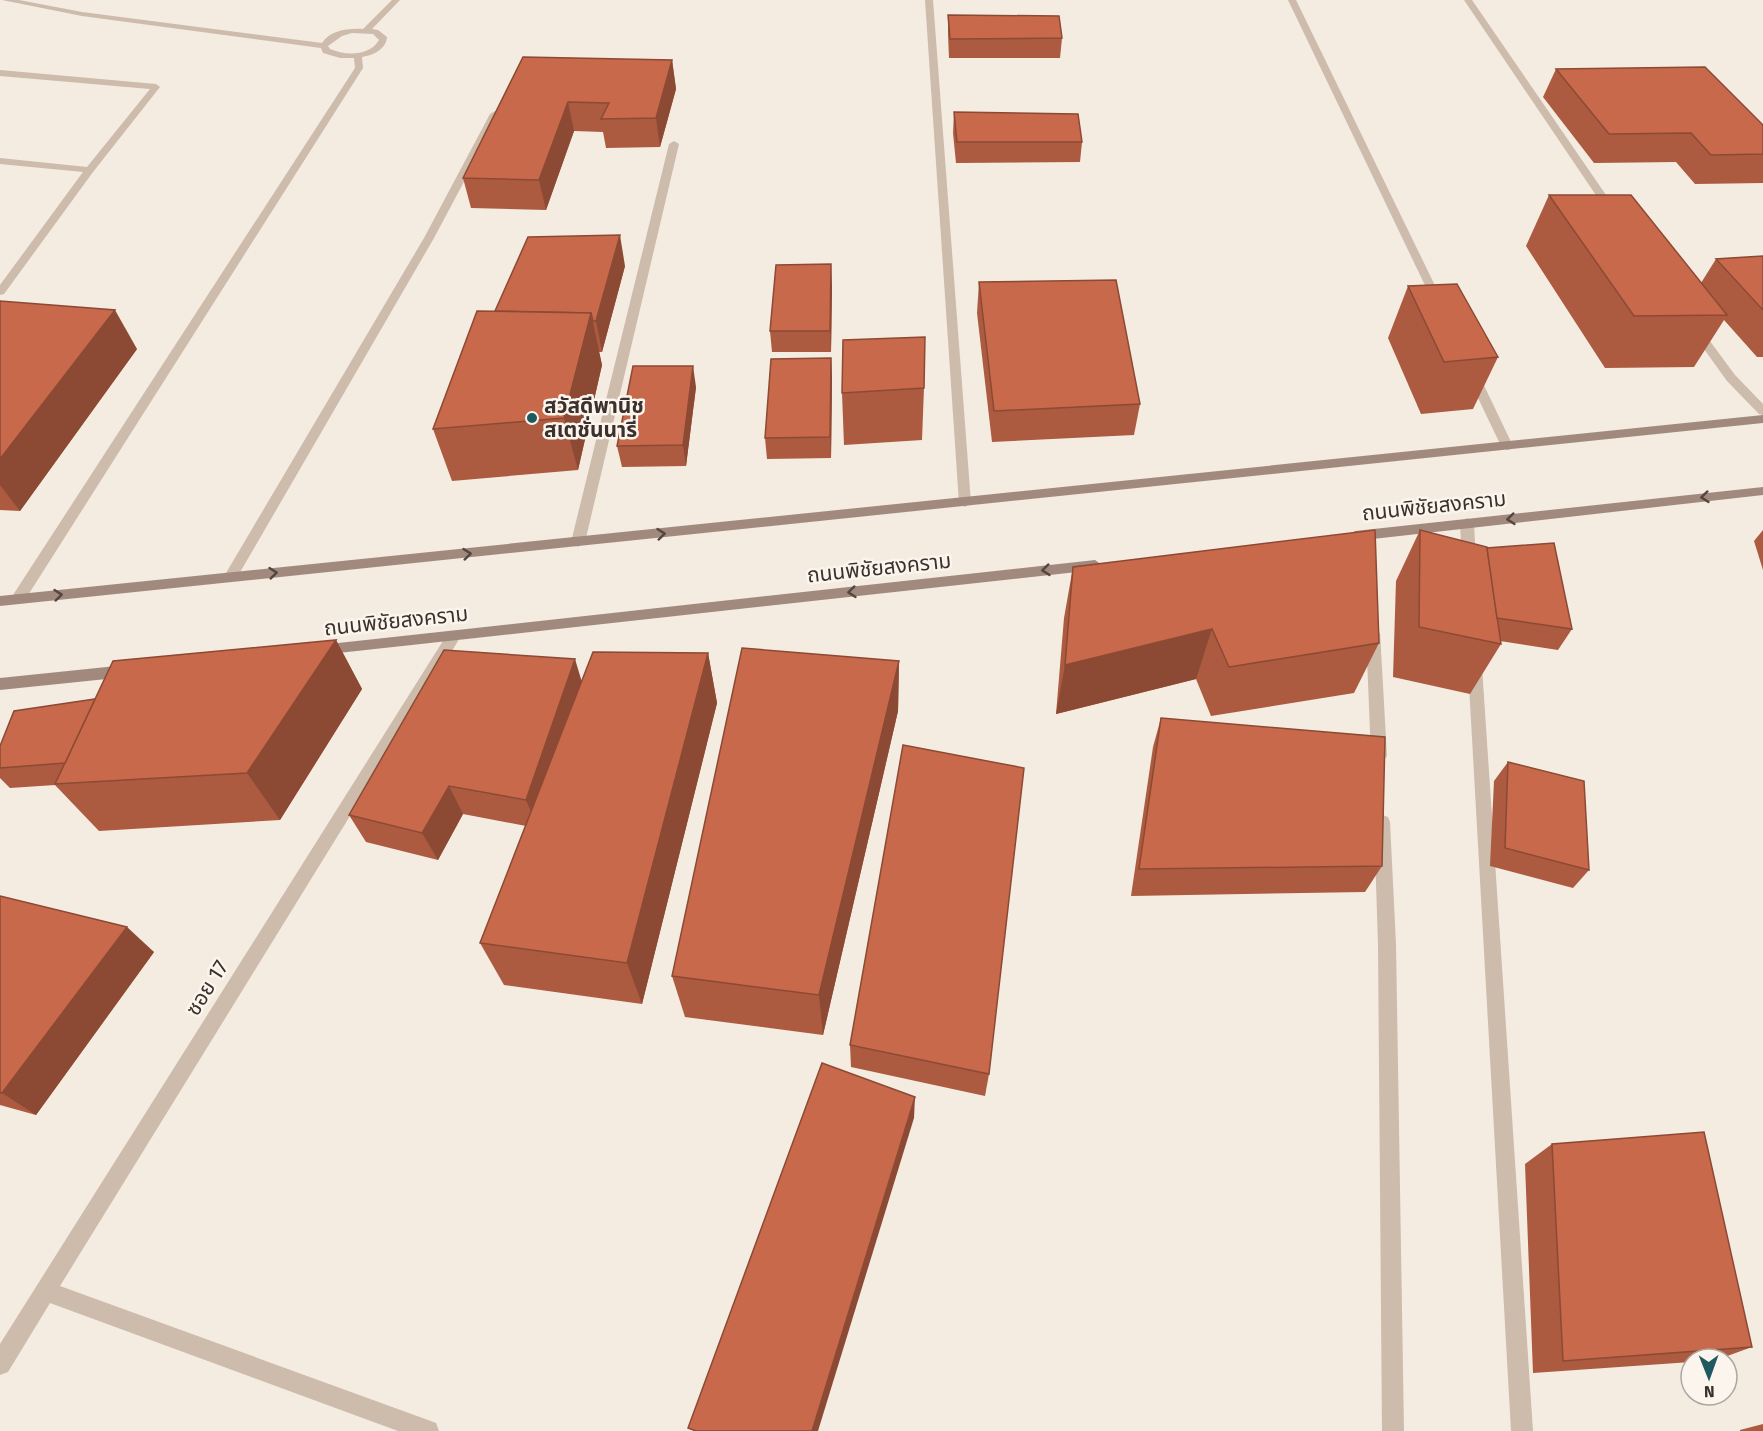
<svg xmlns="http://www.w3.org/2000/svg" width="1763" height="1431" viewBox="0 0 1763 1431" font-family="'Fira Sans','Noto Sans Thai',sans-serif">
  <rect width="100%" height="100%" fill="#f4ebe1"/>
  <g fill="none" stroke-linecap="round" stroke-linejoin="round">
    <g fill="#cdbbac" fill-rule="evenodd">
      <path d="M2,0H19L82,12L322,43C330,30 349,28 363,29L392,0H400L372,29L378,30L387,37C386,49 374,55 362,57L363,68L23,603H13L11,599L13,595L355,68L354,58H340L323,53L321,48L82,16ZM352,33L373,34L379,40C370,56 346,56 330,49L328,46L342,36Z"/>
      <path d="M925,0H933L971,503L965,507L959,503Z"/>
      <path d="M1288,0H1296L1443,302L1442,304L1438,305L1433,302Z"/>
      <path d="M1464,0H1472L1617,211L1616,213H1608Z"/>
      <path d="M0,70L156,84L160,87L93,172L4,294L0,295V285L83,172L0,164V158L87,167L150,89L0,76Z"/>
      <path d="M495,111L500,114L434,238L235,581H225L223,578L424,238L490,114Z"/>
      <path d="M674,141L679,144L585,542L578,547L571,542L669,144Z"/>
      <path d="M1697,328L1701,329L1735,375L1763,404V415L1759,414L1727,381L1691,331Z"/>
      <path d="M1473,371L1479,375L1513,446L1511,449L1507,450L1501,446L1467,375Z"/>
      <path d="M1467,518L1474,523L1476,562L1469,567L1462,562L1460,523Z"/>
      <path d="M1373,628L1380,633L1387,756L1384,760L1379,762L1374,760L1371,756L1366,633Z"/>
      <path d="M453,632L458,633L460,637L458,641L60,1286L428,1420L436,1423L439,1431H398L50,1303L8,1372L0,1375V1344L448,633Z"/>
      <path d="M1475,661L1480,663L1482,667L1533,1431H1511L1468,667L1470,663Z"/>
      <path d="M1382,815L1388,817L1390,822L1396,944L1404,1431H1382L1378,944L1374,822L1376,817Z"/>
    </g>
    <g fill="#a18a7d" fill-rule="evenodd">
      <path d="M1763,415V423L0,606V596Z"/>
      <path d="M1763,487V495L1355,541L1348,536L1355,531Z"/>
      <path d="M1095,560L1102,565L1095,570L320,655L313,650L320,645Z"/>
      <path d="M126,665L131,667L133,671L131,675L126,677L0,690V678Z"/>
    </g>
  </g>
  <g fill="#ac5a40">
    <path d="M948,15L1062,38L1060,58H949L948,34Z"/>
    <path d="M523,57L672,60L676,89L660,147L606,148L603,132L574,131L546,210L471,208L463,178Z"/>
    <path d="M1556,69L1763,125V183L1695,184L1676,162L1594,163L1543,97Z"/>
    <path d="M954,112L1082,142L1080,162L956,163L953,133Z"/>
    <path d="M1549,195L1701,283L1716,259L1763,256V357H1757L1724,320L1694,367L1605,368L1526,246Z"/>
    <path d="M625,266L602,352H599L602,365L578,470L452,481L433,429L495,311Z"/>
    <path d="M979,282L1140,404L1134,435L992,442L977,313Z"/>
    <path d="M832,285L831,352H772L770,331Z"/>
    <path d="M1408,286L1498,357L1473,409L1421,414L1388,338Z"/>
    <path d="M0,301L137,349L20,511L0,510Z"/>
    <path d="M831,358L832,379L831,458L767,459L765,438Z"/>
    <path d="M696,387L686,466L622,467L617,446Z"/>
    <path d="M924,388L922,440L844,445L842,393Z"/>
    <path d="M1420,530L1487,548L1572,629L1558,650L1500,641L1501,644L1470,694L1393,677L1396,581Z"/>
    <path d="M1763,530V570L1754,541Z"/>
    <path d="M1073,567L1379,643L1354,693L1211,716L1196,679L1056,714L1064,618Z"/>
    <path d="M336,640L362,689L280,820L99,831L55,785L10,788L0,778V746L95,699Z"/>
    <path d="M708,653L717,703L642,1004L504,985L480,943L526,826L463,814L438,860L366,842L349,815L582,681Z"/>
    <path d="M899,661L898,711L823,1035L685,1017L672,976Z"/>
    <path d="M1161,718L1382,866L1365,892L1131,896L1153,747Z"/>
    <path d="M1508,762L1589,870L1573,888L1490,866L1494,781Z"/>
    <path d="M0,896L154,952L36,1115L0,1105Z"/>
    <path d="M850,1045L989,1074L985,1096L851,1067Z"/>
    <path d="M1552,1144L1752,1347L1719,1359H1691V1362L1533,1373L1525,1164Z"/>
    <path d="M1763,1424V1431H1740V1430Z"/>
  </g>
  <g fill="#8c4a34">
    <path d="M672,60L676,89L660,147L656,118Z"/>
    <path d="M568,102L574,131L546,210L539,180Z"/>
    <path d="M620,235L625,266L602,352L596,321Z"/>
    <path d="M831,264L832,285L831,352L830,331Z"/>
    <path d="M115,310L137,349L20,511L0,485V459Z"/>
    <path d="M591,313L602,365L578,470L564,418Z"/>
    <path d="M831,358L832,379L831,458L830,437Z"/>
    <path d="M693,366L696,387L686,466L683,445Z"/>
    <path d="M1212,629L1196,679L1056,714L1065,665Z"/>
    <path d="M336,640L362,689L280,820L247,773Z"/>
    <path d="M708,653L717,703L642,1004L627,963Z"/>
    <path d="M575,659L584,689L538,828L526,800Z"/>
    <path d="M899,661L898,711L823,1035L819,995Z"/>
    <path d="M449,786L463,814L438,860L422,833Z"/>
    <path d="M127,927L154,952L36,1115L2,1093Z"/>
    <path d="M915,1097L914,1118L818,1431H812Z"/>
  </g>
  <g fill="#c8694b" stroke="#8c4a34" stroke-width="1.5">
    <path d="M948,15L1059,16L1062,38L950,39Z"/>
    <path d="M523,57L672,60L656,118L601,119L609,103L568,102L539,180L463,178Z"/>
    <path d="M1705,67L1763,125V154L1711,155L1691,133L1609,134L1556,69Z"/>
    <path d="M954,112L1078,114L1082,142H957Z"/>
    <path d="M1549,195H1631L1727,315L1634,316Z"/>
    <path d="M620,235L596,321H593L591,313L495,311L528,237Z"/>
    <path d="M1763,256V310L1716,259Z"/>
    <path d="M831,264L830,331H770L776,265Z"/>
    <path d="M1116,280L1140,404L994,411L979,282Z"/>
    <path d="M1457,284L1498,357L1444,362L1408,286Z"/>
    <path d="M0,301L115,310L0,459Z"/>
    <path d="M477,311L591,313L564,418L433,429Z"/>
    <path d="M925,337L924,388L842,393L843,340Z"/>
    <path d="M831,358L830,437L765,438L771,359Z"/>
    <path d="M633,366H693L683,445L617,446Z"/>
    <path d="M1375,530L1379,643L1229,667L1212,629L1065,665L1073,567Z"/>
    <path d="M1420,530L1487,547L1501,644L1419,627Z"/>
    <path d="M1554,543L1572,629L1497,618L1487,548Z"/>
    <path d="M336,640L247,773L55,784L113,661Z"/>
    <path d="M742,648L899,661L819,995L672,976Z"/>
    <path d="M444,650L575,659L526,800L449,786L422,833L349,815Z"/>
    <path d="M593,652L708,653L627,963L480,943Z"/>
    <path d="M95,699L65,763L0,768V746L14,711Z"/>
    <path d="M1161,718L1385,737L1382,866L1139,869Z"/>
    <path d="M903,745L1024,768L989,1074L850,1045Z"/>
    <path d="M1508,762L1584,781L1589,870L1505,848Z"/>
    <path d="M0,896L127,927L2,1093H0Z"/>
    <path d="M822,1063L915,1097L812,1431H696L688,1428Z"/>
    <path d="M1704,1132L1752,1347L1563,1361L1552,1144Z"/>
  </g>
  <defs><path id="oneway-chevron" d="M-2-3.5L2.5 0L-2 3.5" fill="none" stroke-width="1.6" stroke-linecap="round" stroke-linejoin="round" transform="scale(1.5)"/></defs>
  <g stroke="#544640">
    <use href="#oneway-chevron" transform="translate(1705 497) rotate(174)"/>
    <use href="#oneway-chevron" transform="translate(1511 519) rotate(174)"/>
    <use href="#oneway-chevron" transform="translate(661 534) rotate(-6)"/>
    <use href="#oneway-chevron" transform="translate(467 554) rotate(-6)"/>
    <use href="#oneway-chevron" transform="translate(1046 570) rotate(174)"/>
    <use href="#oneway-chevron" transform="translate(273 573) rotate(-6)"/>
    <use href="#oneway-chevron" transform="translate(852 592) rotate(174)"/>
    <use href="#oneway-chevron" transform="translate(58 595) rotate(-6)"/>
  </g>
  <circle fill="#1f5a5e" stroke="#fbf5ee" stroke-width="2" cx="532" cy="418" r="6"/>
  <g text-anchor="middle" stroke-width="5" stroke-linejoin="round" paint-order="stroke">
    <g font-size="21" font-weight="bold" fill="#3b302b" stroke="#fbf5ee" text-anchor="start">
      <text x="544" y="413">สวัสดีพานิช<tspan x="544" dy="24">สเตชั่นนารี่</tspan></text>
    </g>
    <g font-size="21" fill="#3b302b" stroke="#fbf5ee">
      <text transform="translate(1434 506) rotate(-6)" y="7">ถนนพิชัยสงคราม</text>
      <text transform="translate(879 568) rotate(-6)" y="7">ถนนพิชัยสงคราม</text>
      <text transform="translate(396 621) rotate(-6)" y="7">ถนนพิชัยสงคราม</text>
      <text transform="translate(207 988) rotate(-58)" y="7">ซอย 17</text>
    </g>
  </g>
  <g transform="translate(1709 1377) rotate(179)"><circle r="28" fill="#fbf5ee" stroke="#aea6a0" stroke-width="1.5"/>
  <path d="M0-4.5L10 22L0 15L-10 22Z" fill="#1f5a5e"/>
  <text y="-9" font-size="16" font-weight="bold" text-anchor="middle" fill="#3b302b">N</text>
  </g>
</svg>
